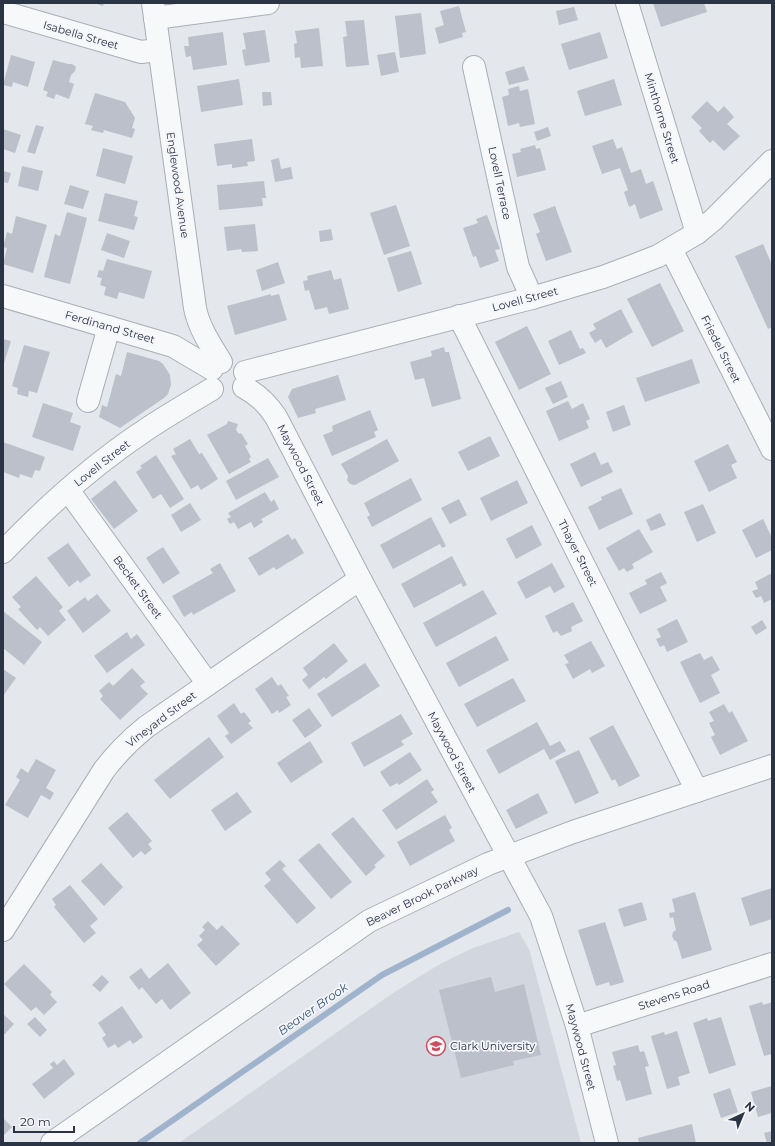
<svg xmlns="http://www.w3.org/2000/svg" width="775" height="1146" viewBox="0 0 775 1146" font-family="Montserrat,sans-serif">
  <rect width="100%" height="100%" fill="#e4e7ec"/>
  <path fill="#d2d6de" d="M519,932L529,949L581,1143H179L393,993L440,964L473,948Z"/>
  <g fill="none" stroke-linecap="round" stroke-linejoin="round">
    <path stroke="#9fb4cc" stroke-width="6" d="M140,1143L382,975L508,910"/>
  </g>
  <g fill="#bbc0ca">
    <path d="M94,3H104L103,6Z"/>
    <path d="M653,3H704L707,12L661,27Z"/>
    <path d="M459,6L466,32L462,33L463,37L439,44L435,28L444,25L440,11Z"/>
    <path d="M574,7L578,20L559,25L556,11Z"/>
    <path d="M421,13L426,54L400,58L395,16Z"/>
    <path d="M364,20L369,65L346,67L343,37L347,36L345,21Z"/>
    <path d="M319,28L323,66L301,68L300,57L295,58L294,44L297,43L295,31Z"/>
    <path d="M265,30L270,62L245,66L242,50L246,49L243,33Z"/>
    <path d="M223,32L227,65L193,70L191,56L186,57L184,46H189L188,37Z"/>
    <path d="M600,32L608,58L569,70L561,44Z"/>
    <path d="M395,52L399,72L381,76L377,55Z"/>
    <path d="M11,55L35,62L28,87L13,82L12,87L3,85Z"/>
    <path d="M53,60L68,64H72L76,67L75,71L71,75L69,82L74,84L69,99L56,94L54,99L46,96L48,92L43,90Z"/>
    <path d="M524,66L529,80L509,85L505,72Z"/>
    <path d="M239,79L243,105L201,112L197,86Z"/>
    <path d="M614,79L622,105L585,116L577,91Z"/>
    <path d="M519,86L520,91L528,89L535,124L520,127L519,123L508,126L502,97L509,95L508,89Z"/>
    <path d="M262,92H271L272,105L263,106Z"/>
    <path d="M95,93L125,102L135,118L132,128L135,129L132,138L104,130L103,133L91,130L93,126L85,124Z"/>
    <path d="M707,101L718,112L724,106L734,117L727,124L740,136L724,151L713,140L710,143L699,131L702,128L691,117Z"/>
    <path d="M36,125L44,127L35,154L27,152Z"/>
    <path d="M548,127L551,136L537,141L534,132Z"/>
    <path d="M3,129L21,135L15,153L3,149Z"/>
    <path d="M252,139L255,161L247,162L248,166L232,168V164L217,166L214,144Z"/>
    <path d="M613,139L617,149L622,147L631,173L641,169L646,184L653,181L663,210L640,219L635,204L629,207L624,192L628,190L620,168L602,174L592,146Z"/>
    <path d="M535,145L536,149L540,148L546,170L517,177L512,154L521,152L520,149Z"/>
    <path d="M103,148L133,156L125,184L96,176Z"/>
    <path d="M279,158L281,169L291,167L293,179L275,182L271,160Z"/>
    <path d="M22,166L43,171L38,191L18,186Z"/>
    <path d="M3,171L11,173L8,183L3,182Z"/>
    <path d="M264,181L266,198H262L263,206L219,210L217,185Z"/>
    <path d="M70,185L89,191L83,209L64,204Z"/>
    <path d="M105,193L138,201L134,216L138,217L134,230L98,221Z"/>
    <path d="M396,205L410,246L384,255L370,213Z"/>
    <path d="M555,206L572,252L546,261L536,234L540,232L533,214Z"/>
    <path d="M67,212L87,218L70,284L44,277L55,234L60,236Z"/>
    <path d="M487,215L500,249L495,250L499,261L480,268L476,256L473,257L463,228L478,223L476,219Z"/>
    <path d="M16,216L47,225L33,273L3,264L7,248L3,247L7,232L12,234Z"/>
    <path d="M255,224L258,251L242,252L241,249L227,251L224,227Z"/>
    <path d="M331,229L333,240L320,242L319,231Z"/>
    <path d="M107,233L130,241L124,258L101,250Z"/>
    <path d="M763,244L772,265V327L768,329L735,256Z"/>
    <path d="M411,251L422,284L398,292L387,258Z"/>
    <path d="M107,259L152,271L144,299L119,292L117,299L104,295L106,287L100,285L102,278L97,277L99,270L103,271Z"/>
    <path d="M278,262L285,283L262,291L256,270Z"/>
    <path d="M331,270L334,280L341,278L349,309L329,314L327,307L315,310L309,290L305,291L303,281L308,280L307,276Z"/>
    <path d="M660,283L684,331L652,347L627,299Z"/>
    <path d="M271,294V296L279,294L287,320L235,335L227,306Z"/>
    <path d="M621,309L633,332L606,348L601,339L595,343L589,333L596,329L593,324Z"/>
    <path d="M527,326L551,374L519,390L495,342Z"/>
    <path d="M571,330L580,349L583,348L586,353L559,365L548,341Z"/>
    <path d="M3,339L11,341L3,366Z"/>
    <path d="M24,345L50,352L37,393L29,391L28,397L17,394L18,388L12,386Z"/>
    <path d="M444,347L445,352H449L461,399L432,407L424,378L415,380L410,362L432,356L431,351Z"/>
    <path d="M127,352L159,361L163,364L170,375L171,385L168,394L164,398L120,428L99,417L102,405L107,407L116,374L121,376Z"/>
    <path d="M692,359L700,383L645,402L636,378Z"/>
    <path d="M338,375L346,400L315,409L316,413L298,418L288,397L292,389Z"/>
    <path d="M561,381L568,397L553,404L545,388Z"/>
    <path d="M568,401L572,409L583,403L590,419L586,421L589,428L559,441L546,411Z"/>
    <path d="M43,403L73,413L70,422L81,426L73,451L32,437Z"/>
    <path d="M624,405L631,425L613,432L606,412Z"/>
    <path d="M370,410L378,430L374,432L376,437L332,456L323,435L333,431L332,426Z"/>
    <path d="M228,421L238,424L236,430L239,434L241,433L248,444L245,446L251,457L249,459L251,462L229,474L207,435L227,424Z"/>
    <path d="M490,436L500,456L468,471L458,452Z"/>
    <path d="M190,439L199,454L202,453L218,479L201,490L198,485L191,489L171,456L176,454L173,449Z"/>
    <path d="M387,439L399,461L355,485L350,484L347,480L348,476L341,464Z"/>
    <path d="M3,442L45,457L40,471L35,470L32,478L20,474L19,478L3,472Z"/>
    <path d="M728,444L737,462L731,465L737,478L709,492L694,461Z"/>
    <path d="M595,452L601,465L608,462L613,472L581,487L570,464Z"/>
    <path d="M156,455L184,499L170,508L161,494L153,499L136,472L142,468L140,466Z"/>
    <path d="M268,458L279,477L236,500L226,481Z"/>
    <path d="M411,478L422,500L372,527L367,517L370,515L364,503Z"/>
    <path d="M115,480L138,511L114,529L91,499Z"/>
    <path d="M517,480L528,503L491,521L480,498Z"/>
    <path d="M621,488L633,514L599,530L588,507L602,500L601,497Z"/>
    <path d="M265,492L271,502L274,499L279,509L261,519L263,522L254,528L251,522L238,529L234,522L230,524L227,519L231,517L228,513Z"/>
    <path d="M459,499L467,515L450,524L441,508Z"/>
    <path d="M190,503L201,520L181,532L171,515Z"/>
    <path d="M703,504L716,533L697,542L684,512Z"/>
    <path d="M660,513L666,525L651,531L646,520Z"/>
    <path d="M431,517L446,546L442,548L440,544L393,569L380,545Z"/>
    <path d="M763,519L772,538V550L756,558L742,530Z"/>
    <path d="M532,525L542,545L516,559L506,539Z"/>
    <path d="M639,529L653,552L632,564L634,568L627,572L624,568L619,571L606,548Z"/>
    <path d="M288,534L292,540L295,538L304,553L276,570L274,567L259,576L248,558Z"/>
    <path d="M68,543L91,575L80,583L78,580L69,587L47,558Z"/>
    <path d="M163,547L180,573L163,584L146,558Z"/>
    <path d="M452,556L467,585L463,587L461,583L414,608L401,584Z"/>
    <path d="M220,563L236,591L193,615L192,612L184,617L172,596L213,573L210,569Z"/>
    <path d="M552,563L565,587L554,593L550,586L526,599L517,582Z"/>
    <path d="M661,572L667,583L660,587L667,601L640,614L629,593L647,584L645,580Z"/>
    <path d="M772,573V599L764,603L761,596L756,598L752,591L758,589L755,582Z"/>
    <path d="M36,576L63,607L59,611L66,620L48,636L40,627L37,630L18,609L21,607L12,597Z"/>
    <path d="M483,590L497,614L436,647L423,623Z"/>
    <path d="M97,594L111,611L83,633L67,611L85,597L88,601Z"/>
    <path d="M573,602L583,621L571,627L572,631L561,636L557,631L553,633L545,616Z"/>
    <path d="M3,611L42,642L24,665L3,648Z"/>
    <path d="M677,619L688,642L667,652L664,645L660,647L656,639L661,637L657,629Z"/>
    <path d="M762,620L767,628L756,635L751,627Z"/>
    <path d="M127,632L131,639L137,634L145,645L107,673L94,656Z"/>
    <path d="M496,636L509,660L459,687L446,663Z"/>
    <path d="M591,641L605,666L592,673L590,669L573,679L565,664L569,663L564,655Z"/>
    <path d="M334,643L348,661L326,679L324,677L309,689L302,680L308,675L303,668Z"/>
    <path d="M700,653L704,660L712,656L720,670L711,675L720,693L700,703L680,662Z"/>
    <path d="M365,663L380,686L332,717L317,694Z"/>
    <path d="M132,668L145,682L140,686L148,694L120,720L100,699L103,696L99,691L109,682L113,686Z"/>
    <path d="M3,669L16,678L3,696Z"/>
    <path d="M272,677L278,686L281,684L289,696L286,697L291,705L279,713L278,710L272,714L255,689Z"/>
    <path d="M513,678L526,701L477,727L464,704Z"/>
    <path d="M234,703L241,714L244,712L251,721L248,723L253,728L231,744L225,736L229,733L217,716Z"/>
    <path d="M724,704L729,713L732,711L748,741L720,755L711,737L715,735L709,723L714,721L709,712Z"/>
    <path d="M309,708L322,726L305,738L292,720Z"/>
    <path d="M401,714L413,734L401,741L404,745L364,767L351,743Z"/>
    <path d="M537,722L550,746L560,741L566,751L550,760L544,749L499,774L486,750Z"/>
    <path d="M613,725L640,776L619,787L615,779L612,781L589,738Z"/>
    <path d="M209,737L224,757L170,799L154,780Z"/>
    <path d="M310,741L323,762L291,783L277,763Z"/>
    <path d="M579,750L599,793L575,804L555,761Z"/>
    <path d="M410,752L422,770L399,785L397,783L390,787L380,772Z"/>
    <path d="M36,759L56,770L46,788L54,793L50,800L41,795L28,818L5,805L20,780L16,777L21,768L28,773Z"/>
    <path d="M427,779L434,790L431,792L438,802L396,830L382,810Z"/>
    <path d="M237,792L252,812L225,831L211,810Z"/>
    <path d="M538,793L548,813L516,829L506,810Z"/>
    <path d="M127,812L152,841L148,844L152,849L145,855L141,851L133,858L108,828Z"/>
    <path d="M445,815L452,828L449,830L455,841L410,866L397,842Z"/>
    <path d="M353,817L385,856L374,865L376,867L366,876L331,834Z"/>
    <path d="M319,843L352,882L331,899L298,860Z"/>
    <path d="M280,860L286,866L282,869L316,908L297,924L264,886L271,880L265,873Z"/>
    <path d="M101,863L123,887L104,906L81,881Z"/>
    <path d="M70,885L98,919L90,926L96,933L84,943L54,907L56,905L52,899Z"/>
    <path d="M772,888V919L750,926L741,898Z"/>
    <path d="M695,892L712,950L682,959L677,942L674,940L672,936L673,932L676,930L673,917L670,918L669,913L675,912L672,899Z"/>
    <path d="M642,902L647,920L624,927L618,909Z"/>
    <path d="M208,921L217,930L222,925L240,944L216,966L197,945L203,940L199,936L205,930L202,927Z"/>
    <path d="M605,922L624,982L610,986L609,982L596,986L578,930Z"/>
    <path d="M168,963L191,993L170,1010L162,999L156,1004L142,987L139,990L129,977L141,968L149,979Z"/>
    <path d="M24,964L52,992L50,995L57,1002L44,1015L36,1007L31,1011L4,984Z"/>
    <path d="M102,975L109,982L100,992L92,985Z"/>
    <path d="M491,977L495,992L524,984L541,1055L513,1061L514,1065L461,1078L439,990Z"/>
    <path d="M762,1002L763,1005L772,1002V1054L764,1056L749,1006Z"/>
    <path d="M122,1006L143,1037L133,1044L130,1040L118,1048L115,1044L108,1048L102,1038L106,1035L98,1023Z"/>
    <path d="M3,1014L14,1024L3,1036Z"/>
    <path d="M35,1017L47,1030L40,1037L27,1024Z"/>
    <path d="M721,1017L736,1065L709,1074L693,1023L707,1018L708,1021Z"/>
    <path d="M677,1031L690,1073L678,1077L680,1085L667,1089L651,1036L664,1032L665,1035Z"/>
    <path d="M638,1045L640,1052L644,1051L649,1066L645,1067L652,1094L626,1101L620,1080L617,1081L613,1066L616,1065L612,1052Z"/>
    <path d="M64,1059L75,1074L44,1099L32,1084L53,1068L50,1064L54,1061L57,1065Z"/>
    <path d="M772,1086V1113L758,1117L751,1092Z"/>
    <path d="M730,1088L738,1112L721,1118L713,1094Z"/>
    <path d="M3,1118L12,1127L3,1136Z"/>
    <path d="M692,1124L696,1143H639L638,1138Z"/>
    <path d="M772,1131V1143H767L764,1133Z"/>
  </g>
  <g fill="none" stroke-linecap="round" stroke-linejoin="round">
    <defs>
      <g id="minor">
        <path d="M153,3L195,308C199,328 210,344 221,362"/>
        <path d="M627,3L697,233"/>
        <path d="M3,12L141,52L159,50"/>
        <path d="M155,18L268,3"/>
        <path d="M474,67L518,267L532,298"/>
        <path d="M671,249L772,449"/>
        <path d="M3,296L173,346L212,369"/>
        <path d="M459,316L697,791"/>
        <path d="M245,372L532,298L603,277L635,265L658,256L697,233L713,220L772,161"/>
        <path d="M244,387C258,395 267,403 276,417L360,579L541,916L577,1026L607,1143"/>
        <path d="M88,401L109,327"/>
        <path d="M68,490L208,684"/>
        <path d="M3,552C46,507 93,465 144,431C166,416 189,403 212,389"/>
        <path d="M3,930L104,770C117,753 130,740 146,727L360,579"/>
        <path d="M577,1026L772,964"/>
        <path d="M52,1143L369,921L488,864L573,832L772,766"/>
      </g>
    </defs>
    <use href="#minor" stroke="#a9aeb7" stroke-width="24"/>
    <use href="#minor" stroke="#f7f8fa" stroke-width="22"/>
  </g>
  <defs>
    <symbol id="university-ring" viewBox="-11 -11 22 22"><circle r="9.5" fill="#f4f6f9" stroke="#d1495b" stroke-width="1.5"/><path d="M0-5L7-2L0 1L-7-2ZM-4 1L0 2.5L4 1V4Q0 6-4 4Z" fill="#d1495b"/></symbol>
  </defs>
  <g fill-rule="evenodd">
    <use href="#university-ring" x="425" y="1035" width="22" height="22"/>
  </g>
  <g text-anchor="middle" stroke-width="3.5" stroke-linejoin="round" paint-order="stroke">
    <g font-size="11" fill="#2b3445" stroke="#f4f6f9">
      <text transform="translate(81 35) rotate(16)" y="4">Isabella Street</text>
      <text transform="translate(662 118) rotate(73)" y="4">Minthorne Street</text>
      <text transform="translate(500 183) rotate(78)" y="4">Lovell Terrace</text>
      <text transform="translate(178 185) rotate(82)" y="4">Englewood Avenue</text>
      <text transform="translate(525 299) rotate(-15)" y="4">Lovell Street</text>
      <text transform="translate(110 327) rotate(16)" y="4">Ferdinand Street</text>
      <text transform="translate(721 349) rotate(63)" y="4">Friedel Street</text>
      <text transform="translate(102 463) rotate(-38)" y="4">Lovell Street</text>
      <text transform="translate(301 465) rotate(63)" y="4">Maywood Street</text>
      <text transform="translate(578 553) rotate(63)" y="4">Thayer Street</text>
      <text transform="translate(138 587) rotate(54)" y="4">Becket Street</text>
      <text transform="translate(161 719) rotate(-37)" y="4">Vineyard Street</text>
      <text transform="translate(452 752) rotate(62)" y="4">Maywood Street</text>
      <text transform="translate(422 896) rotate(-26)" y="4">Beaver Brook Parkway</text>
      <text transform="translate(674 995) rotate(-18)" y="4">Stevens Road</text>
      <text transform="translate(581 1047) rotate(75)" y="4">Maywood Street</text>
    </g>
    <g font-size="11" fill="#2b3445" stroke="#f4f6f9" text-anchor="start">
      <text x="450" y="1050">Clark University</text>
    </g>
    <g font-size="12" font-style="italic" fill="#34527a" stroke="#f4f6f9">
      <text transform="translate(313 1009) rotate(-35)" y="4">Beaver Brook</text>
    </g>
  </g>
  <rect width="775" height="1146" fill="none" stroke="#2b3445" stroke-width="8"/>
  <g transform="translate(743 1114) rotate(44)" stroke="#f4f6f9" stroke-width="3" paint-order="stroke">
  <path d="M0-3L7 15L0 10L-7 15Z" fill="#2b3445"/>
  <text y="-6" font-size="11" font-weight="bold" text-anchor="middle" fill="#2b3445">N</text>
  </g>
  <path d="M14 1126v6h60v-6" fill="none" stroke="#2b3445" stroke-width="2"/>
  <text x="20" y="1126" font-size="12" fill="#2b3445" stroke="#f4f6f9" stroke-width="3" paint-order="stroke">20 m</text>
</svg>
